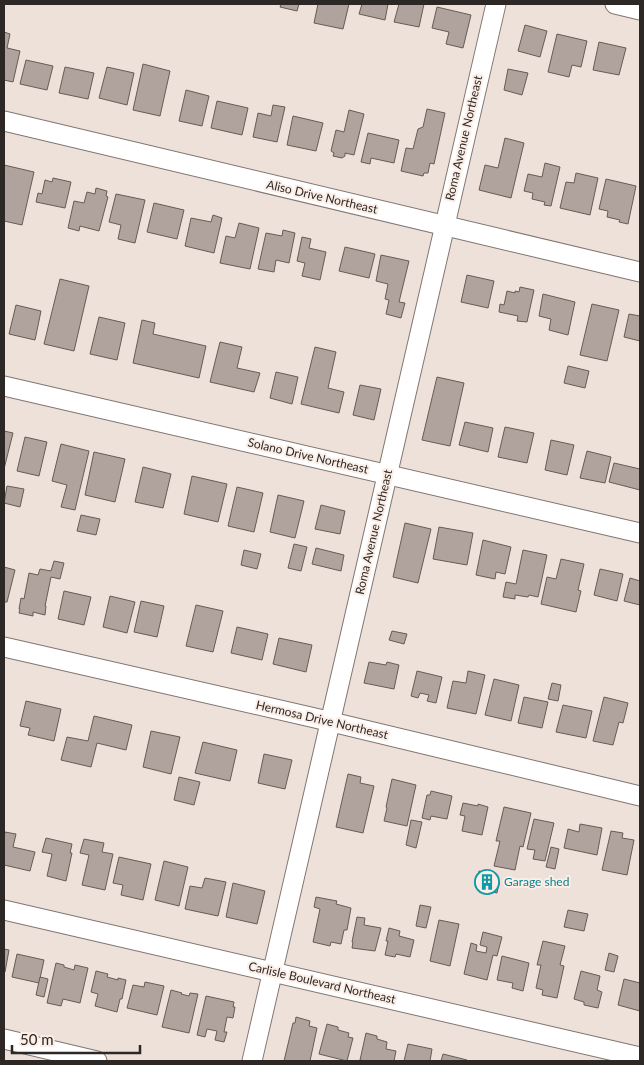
<svg xmlns="http://www.w3.org/2000/svg" width="644" height="1065" viewBox="0 0 644 1065" font-family="Lato,sans-serif">
  <rect width="100%" height="100%" fill="#eee1da"/>
  <g fill="#b0a39d" stroke="#665b55">
    <path d="M281,4H299L297,11L280,7Z"/>
    <path d="M318,4H349L343,29L314,23Z"/>
    <path d="M362,4H388L385,20L359,14Z"/>
    <path d="M399,4H424L419,27L394,22Z"/>
    <path d="M437,7L471,15L463,48L446,44L449,32L432,28Z"/>
    <path d="M525,25L547,31L540,57L518,51Z"/>
    <path d="M4,32L10,34L7,48L20,51L13,82L4,80Z"/>
    <path d="M557,34L587,41L581,67L572,65L569,77L548,72Z"/>
    <path d="M599,42L626,48L619,75L593,70Z"/>
    <path d="M26,60L53,66L47,90L20,84Z"/>
    <path d="M143,64L170,71L160,116L133,110Z"/>
    <path d="M65,67L94,73L88,99L59,93Z"/>
    <path d="M107,67L134,73L127,105L99,98Z"/>
    <path d="M508,69L528,73L522,95L504,90Z"/>
    <path d="M186,90L209,96L202,126L179,121Z"/>
    <path d="M217,101L248,108L242,135L211,128Z"/>
    <path d="M273,105L285,107L277,142L253,137L258,113L271,116Z"/>
    <path d="M427,109L445,113L434,164L430,163L428,173H424L423,176L401,171L406,148L413,149L418,129L423,127Z"/>
    <path d="M349,110L364,114L354,155L345,153V156L342,158L333,156L334,153L331,151L336,130L344,132Z"/>
    <path d="M293,116L323,123L316,151L287,145Z"/>
    <path d="M368,133L399,140L394,163L371,158L370,164L361,162Z"/>
    <path d="M505,138L524,143L511,198L479,190L485,165L498,168Z"/>
    <path d="M545,163L560,167L551,206L544,205L545,202L532,199L533,193L524,191L528,174L542,177Z"/>
    <path d="M4,165L34,172L22,225L4,221Z"/>
    <path d="M576,173L598,178L590,215L560,208L566,182L574,183Z"/>
    <path d="M53,178L71,182L65,208L36,202L38,193L42,194L45,180L52,182Z"/>
    <path d="M606,179L636,186L628,224L619,222L620,220L607,217L608,211L599,209Z"/>
    <path d="M96,188L107,191L106,196L108,197L99,231L80,226L79,231L68,228L74,201L84,203L87,192L95,194Z"/>
    <path d="M116,194L145,200L135,243L118,239L121,225L109,222Z"/>
    <path d="M154,203L184,210L177,239L147,232Z"/>
    <path d="M213,215L222,218L214,253L185,246L191,218L211,222Z"/>
    <path d="M239,223L259,228L250,269L220,263L226,236L235,238Z"/>
    <path d="M283,230L295,233L289,263L276,260L274,272L258,269L266,233L282,236Z"/>
    <path d="M302,237L311,239L309,248L326,252L320,280L302,276L305,263L297,261Z"/>
    <path d="M345,247L375,254L369,278L339,271Z"/>
    <path d="M381,255L409,261L399,302L405,303L401,318L386,314L389,300L385,299L388,284L376,281Z"/>
    <path d="M467,275L494,281L488,308L461,302Z"/>
    <path d="M60,279L89,286L74,351L44,344Z"/>
    <path d="M520,287L534,290L527,322L517,321L518,316L499,312L500,304L504,305L507,291L515,293V291L519,292Z"/>
    <path d="M543,294L575,302L568,335L549,330L551,319L539,316Z"/>
    <path d="M592,304L619,310L607,361L580,355Z"/>
    <path d="M16,305L41,311L35,340L9,334Z"/>
    <path d="M629,314L640,316V341L624,337Z"/>
    <path d="M99,317L125,323L117,360L90,354Z"/>
    <path d="M142,320L155,323L153,334L206,346L199,378L133,363Z"/>
    <path d="M220,342L242,347L237,368L260,373L254,392L210,382Z"/>
    <path d="M315,347L336,352L328,388L344,392L339,413L301,404Z"/>
    <path d="M568,366L589,371L585,388L564,383Z"/>
    <path d="M276,372L298,377L292,404L270,398Z"/>
    <path d="M437,377L464,383L450,446L422,440Z"/>
    <path d="M360,385L381,389L374,420L353,415Z"/>
    <path d="M465,422L493,428L488,452L459,445Z"/>
    <path d="M505,427L534,433L527,463L498,457Z"/>
    <path d="M4,431L13,433L4,469Z"/>
    <path d="M25,437L47,442L39,476L17,471Z"/>
    <path d="M551,440L574,445L567,475L545,470Z"/>
    <path d="M61,444L89,451L75,510L61,507L67,485L52,481Z"/>
    <path d="M587,451L611,457L605,483L580,478Z"/>
    <path d="M94,452L125,459L115,502L85,495Z"/>
    <path d="M614,463L640,469V490L609,482Z"/>
    <path d="M143,467L171,474L163,508L135,502Z"/>
    <path d="M192,476L227,484L218,522L184,514Z"/>
    <path d="M7,486L24,489L20,507L4,503Z"/>
    <path d="M237,487L263,493L254,532L228,526Z"/>
    <path d="M278,495L304,501L295,538L270,532Z"/>
    <path d="M321,505L345,511L340,534L315,529Z"/>
    <path d="M81,515L100,519L96,535L77,531Z"/>
    <path d="M405,523L431,529L418,583L393,577Z"/>
    <path d="M439,527L473,533L467,565L433,559Z"/>
    <path d="M483,540L511,547L505,574L496,572L495,579L476,575Z"/>
    <path d="M294,544L307,547L301,571L288,568Z"/>
    <path d="M316,548L344,555L341,571L312,564Z"/>
    <path d="M244,550L261,554L257,569L241,565Z"/>
    <path d="M523,550L547,555L538,597L529,595L528,597L515,595V599L503,597L506,582L516,584Z"/>
    <path d="M561,559L584,564L578,590L581,591L576,612L541,604L547,577L556,579Z"/>
    <path d="M54,561L64,563L60,579L51,577L45,606H46L45,615L33,612V616L19,613L20,609H19L21,598L24,599L29,573L38,575L40,569L51,571Z"/>
    <path d="M4,567L15,570L7,602H4Z"/>
    <path d="M600,569L623,574L617,601L594,595Z"/>
    <path d="M630,578L640,581V605L624,601Z"/>
    <path d="M64,591L91,597L84,625L58,619Z"/>
    <path d="M110,596L135,602L127,633L103,627Z"/>
    <path d="M141,601L164,606L157,637L134,632Z"/>
    <path d="M196,605L223,611L213,652L186,646Z"/>
    <path d="M237,627L268,634L262,660L231,653Z"/>
    <path d="M392,631L407,634L404,644L389,640Z"/>
    <path d="M279,638L312,645L306,672L273,664Z"/>
    <path d="M369,662L386,665L387,662L399,665L394,689L364,683Z"/>
    <path d="M417,671L442,677L436,703L427,701L429,695L420,693L418,698L411,696Z"/>
    <path d="M468,671L485,675L476,714L447,708L453,681L466,683Z"/>
    <path d="M494,679L519,685L511,721L485,715Z"/>
    <path d="M552,683L561,685L558,701L548,699Z"/>
    <path d="M524,697L548,702L542,728L518,723Z"/>
    <path d="M604,697L628,703L623,723L619,722L613,745L593,741Z"/>
    <path d="M26,701L61,709L54,741L28,735L30,728L20,726Z"/>
    <path d="M563,705L592,711L586,738L556,732Z"/>
    <path d="M94,716L132,725L126,750L97,743L91,767L61,760L67,737L88,741Z"/>
    <path d="M151,731L180,737L171,774L143,767Z"/>
    <path d="M203,742L237,750L230,781L195,773Z"/>
    <path d="M264,754L292,760L285,789L258,783Z"/>
    <path d="M348,774L361,777L360,783L374,786L363,833L336,827Z"/>
    <path d="M179,777L200,782L194,805L174,800Z"/>
    <path d="M392,779L416,785L407,826L384,821L387,808L386,807Z"/>
    <path d="M431,791L452,796L447,819L431,816L430,820L422,818L427,795H430Z"/>
    <path d="M463,803L478,806V804L488,807L482,835L462,831L465,816L460,815Z"/>
    <path d="M504,807L531,813L523,847L520,846L515,870L494,866L500,841H496Z"/>
    <path d="M534,819L554,823L545,861L533,859L535,850L527,849Z"/>
    <path d="M411,820L422,822L416,848L406,845Z"/>
    <path d="M580,824L602,828L597,855L564,848L568,829L579,832Z"/>
    <path d="M611,831L623,833L622,838L634,840L627,875L602,870Z"/>
    <path d="M5,832L16,834L13,847L35,852L30,871L4,865V837Z"/>
    <path d="M46,838L72,844L70,853H72L66,881L47,876L52,854L42,852Z"/>
    <path d="M84,839L104,843L102,852L113,854L105,890L82,885L89,855L80,853Z"/>
    <path d="M551,847L559,849L555,869L546,867Z"/>
    <path d="M119,857L151,864L143,900L121,895L123,885L113,883Z"/>
    <path d="M164,861L188,867L179,906L155,900Z"/>
    <path d="M479,871L495,874L493,882L499,883L497,893L476,888Z"/>
    <path d="M205,878L226,882L218,916L185,909L190,886L202,888Z"/>
    <path d="M233,883L265,891L257,924L226,917Z"/>
    <path d="M316,897L337,901L336,904L351,908L347,930H344L341,944L331,942L330,946L313,942L320,909L314,907Z"/>
    <path d="M420,905L431,907L426,928L416,926Z"/>
    <path d="M568,910L588,914L584,931L564,927Z"/>
    <path d="M357,917L365,918L364,925L381,928L375,951L352,948L353,942H352Z"/>
    <path d="M439,920L459,924L450,966L430,961Z"/>
    <path d="M389,928L400,931L399,936L414,940L410,957L396,954L395,957L385,955L388,941H386Z"/>
    <path d="M483,932L502,937L497,956L493,955L487,980L464,974L471,943L477,945L476,951L486,953L487,947L480,945Z"/>
    <path d="M543,941L565,946L560,965L564,966L557,998L542,995L543,990L536,988L541,965H537Z"/>
    <path d="M4,949L9,950L5,972H4Z"/>
    <path d="M609,953L618,956L614,972L605,970Z"/>
    <path d="M17,954L44,960L39,983L12,977Z"/>
    <path d="M502,956L529,963L523,991L512,988L513,983L497,980Z"/>
    <path d="M56,963L64,965V967L74,970L75,965L88,968L80,1003L63,999L61,1006L47,1003Z"/>
    <path d="M96,971L108,974L107,977L118,980V978L126,980L122,999H120L117,1012L95,1006L98,994L91,992Z"/>
    <path d="M581,971L600,976L597,990L602,992L598,1008L584,1005V1002L574,999Z"/>
    <path d="M40,977L48,979L44,997L36,995Z"/>
    <path d="M624,979L640,983V1011L618,1005Z"/>
    <path d="M145,982L164,986L157,1015L127,1008L133,985L144,987Z"/>
    <path d="M171,990L182,993L181,994L189,996L190,993L198,994L189,1033L162,1027Z"/>
    <path d="M206,996L234,1002L233,1007H235L233,1018L227,1017L224,1032H227L224,1042L215,1040L217,1031L207,1029L205,1037L197,1035Z"/>
    <path d="M296,1017L310,1021L309,1026L317,1028L310,1061H284L293,1023H295Z"/>
    <path d="M327,1024L338,1027V1030L349,1033L348,1037L353,1038L347,1061L319,1054Z"/>
    <path d="M366,1033L377,1036V1039L387,1042L386,1049L396,1051L394,1061H365L360,1060Z"/>
    <path d="M408,1044L432,1049L430,1061H404Z"/>
    <path d="M443,1054L467,1060V1061H441Z"/>
  </g>
  <g fill="none" stroke-linecap="round" stroke-linejoin="round">
    <defs>
      <g id="minor">
        <path d="M615,4L640,10"/>
        <path d="M4,121L640,272"/>
        <path d="M4,386L640,533"/>
        <path d="M4,647L315,718L640,796"/>
        <path d="M4,910L640,1057"/>
        <path d="M4,1039L97,1061"/>
        <path d="M252,1061L496,4"/>
      </g>
    </defs>
    <use href="#minor" stroke="#827670" stroke-width="21"/>
    <use href="#minor" stroke="#fff" stroke-width="19"/>
  </g>
  <defs>
    <symbol id="building-ring" viewBox="-11 -11 22 22"><circle r="9.5" fill="#fbeee7" stroke="#0f9aa8" stroke-width="1.5"/><path d="M-4-6H4V6H1V3H-1V6H-4ZM-2.5-4.3h1.7v1.8h-1.7ZM.8-4.3h1.7v1.8H.8ZM-2.5-1h1.7V.8h-1.7ZM.8-1h1.7V.8H.8Z" fill="#0f9aa8"/></symbol>
  </defs>
  <g fill-rule="evenodd">
    <use href="#building-ring" x="473" y="868" width="28" height="28"/>
  </g>
  <g text-anchor="middle" stroke-width="4" stroke-linejoin="round" paint-order="stroke">
    <g font-size="12" fill="#2d2825" stroke="#fbeee7">
      <text transform="translate(464 138) rotate(-77)" y="4">Roma Avenue Northeast</text>
      <text transform="translate(322 197) rotate(13)" y="4">Aliso Drive Northeast</text>
      <text transform="translate(308 456) rotate(13)" y="4">Solano Drive Northeast</text>
      <text transform="translate(374 532) rotate(-77)" y="4">Roma Avenue Northeast</text>
      <text transform="translate(322 720) rotate(13)" y="4">Hermosa Drive Northeast</text>
      <text transform="translate(322 983) rotate(13)" y="4">Carlisle Boulevard Northeast</text>
    </g>
    <g font-size="12" fill="#0d838f" stroke="#fbeee7" text-anchor="start">
      <text x="504" y="886">Garage shed</text>
    </g>
  </g>
  <rect width="644" height="1065" fill="none" stroke="#2d2825" stroke-width="10"/>
  <path d="M12 1045v8h128v-8" fill="none" stroke="#2d2825" stroke-width="2.5"/>
  <text x="20" y="1045" font-size="15" fill="#2d2825" stroke="#fbeee7" stroke-width="4" paint-order="stroke">50 m</text>
</svg>
